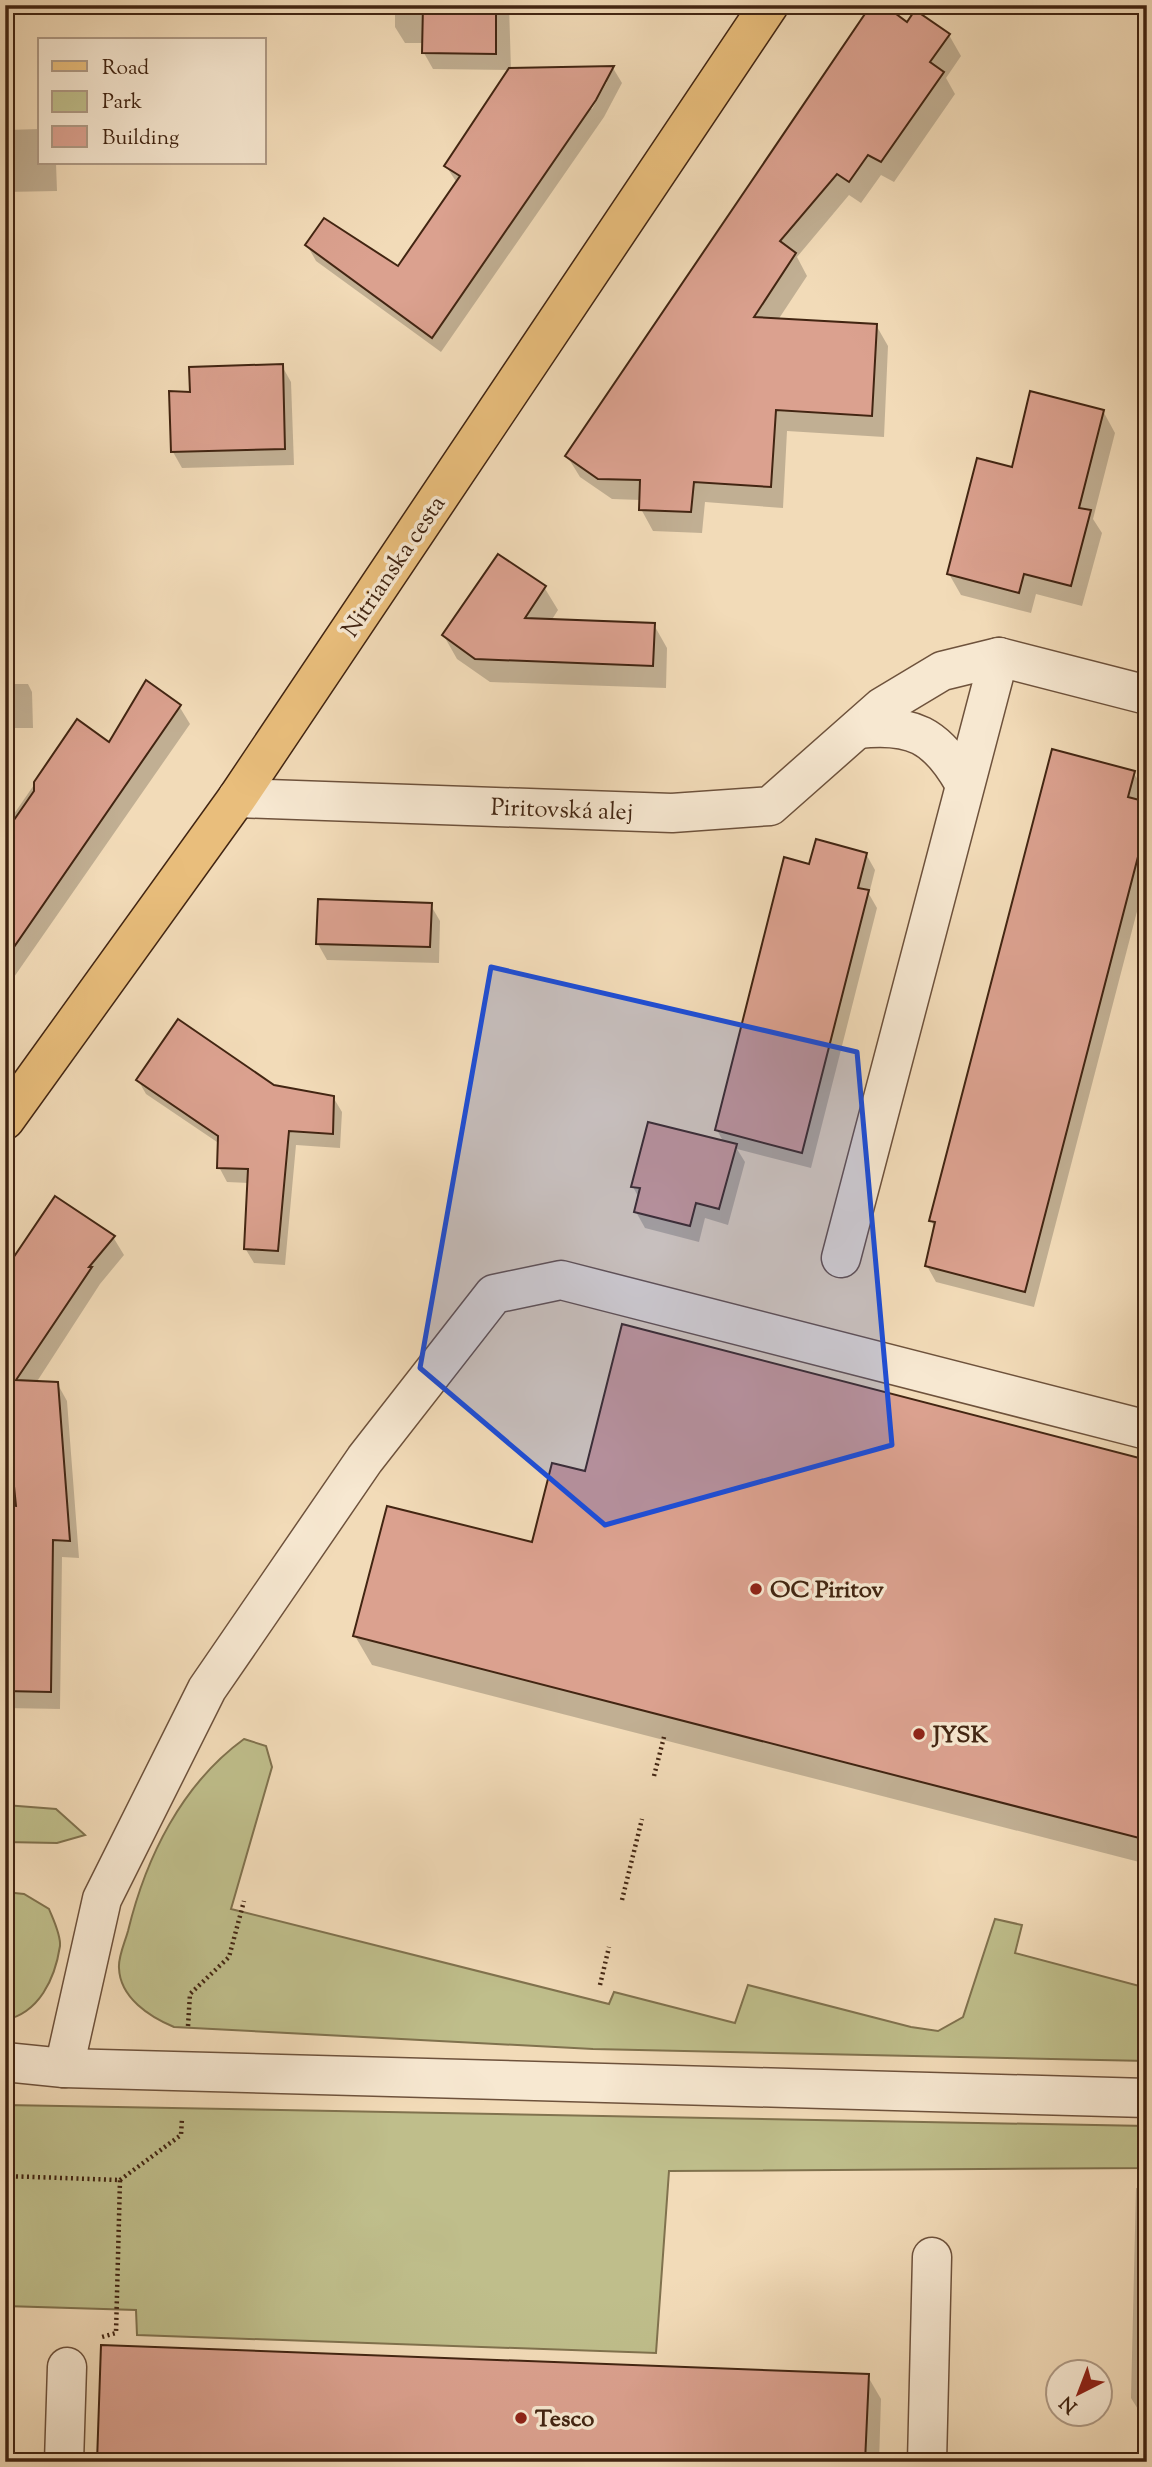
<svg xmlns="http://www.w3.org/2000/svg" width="1152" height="2467" viewBox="0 0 1152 2467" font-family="'Sorts Mill Goudy',serif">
  <rect width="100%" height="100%" fill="#f2dbb8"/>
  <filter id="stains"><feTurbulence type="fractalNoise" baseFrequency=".00286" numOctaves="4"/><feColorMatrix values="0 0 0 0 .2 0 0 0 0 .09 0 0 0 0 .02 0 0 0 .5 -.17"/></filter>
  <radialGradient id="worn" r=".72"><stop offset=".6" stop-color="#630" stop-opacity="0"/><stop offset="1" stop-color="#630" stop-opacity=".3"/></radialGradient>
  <g fill="#bfbe8b" stroke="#80724e" stroke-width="2">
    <path d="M244,1739L266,1746L272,1767L231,1909L609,2004L614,1992L735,2023L748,1985L911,2027L938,2031L963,2017L995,1919L1022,1925L1015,1953L1147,1988V2061L593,2049L174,2027C150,2017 120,1998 119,1968C118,1957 125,1942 128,1931C146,1857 182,1784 244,1739Z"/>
    <path d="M5,1805L56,1809L85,1835L57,1843L5,1842Z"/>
    <path d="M5,1892L24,1894L49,1909C53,1919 61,1935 60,1946C55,1979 39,2013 5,2020Z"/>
    <path d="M5,2105L1147,2126V2168L669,2171L656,2353L137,2335L136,2310L5,2306Z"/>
  </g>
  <g fill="#0003" fill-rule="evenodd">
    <path d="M395,5H509L511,70L613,68L622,83L604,117L441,352L316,261L307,245L398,269L457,183L446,166L510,70L433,69L424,53V43H405L395,27ZM603,82H607L592,109L589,107Z"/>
    <path d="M908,24L949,35L961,56L946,78L955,94L894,182L881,175L861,203L849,195L797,257L807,276L778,320L876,325L888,346L884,437L787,431L783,508L705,502L702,533L653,531L641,509V500L612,499L580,477L567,456Z"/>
    <path d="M40,129V163H56L57,191L5,192V130Z"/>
    <path d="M282,366L291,382L294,465L182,468L173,452L192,393Z"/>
    <path d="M1103,411L1115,433L1093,519L1102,533L1082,606L1036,594L1031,613L961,595L949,574L1013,469Z"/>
    <path d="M544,587L558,610L551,621L654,625L667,648L666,688L490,682L457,659L444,636Z"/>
    <path d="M5,684H28L32,692L33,728H5Z"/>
    <path d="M179,706L190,724L5,990V827L78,721L110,745Z"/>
    <path d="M1133,772L1143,788L1139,802L1147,804V873L1034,1307L936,1282L927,1266L935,1229L931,1220Z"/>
    <path d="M866,854L875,870L869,894L877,908L811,1168L737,1149L745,1162L728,1225L705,1218L699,1242L645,1228L636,1212L639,1198L633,1187L724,1143L717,1130L810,866Z"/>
    <path d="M430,904L440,921L439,963L327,960L318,944Z"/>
    <path d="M138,1080L274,1087L333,1097L342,1112L340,1148L296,1145L285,1265L254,1263L245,1248L249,1183L227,1182L219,1167L220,1144L146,1094Z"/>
    <path d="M113,1237L124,1255L100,1284L36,1383H57L67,1401L79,1558L62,1557L60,1709L5,1708V1271Z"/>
    <path d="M1147,1461V1864L372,1665L355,1636L533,1544L586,1473Z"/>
    <path d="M1136,2188H1147V2414H1141L1131,2398Z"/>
    <path d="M867,2375L881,2399L879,2462H99Z"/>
  </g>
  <g fill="#dba18f" stroke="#422512" stroke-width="2">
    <path d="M423,5H496V54L422,53Z"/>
    <path d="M871,5H884L907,22L915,10L950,34L930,62L944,72L881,162L868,155L849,182L837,174L780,241L796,253L754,317L877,324L872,416L776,410L771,487L694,482L691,512L639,510L640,480L598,479L565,456Z"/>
    <path d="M614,66L596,100L432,338L305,245L324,218L398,266L460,176L444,166L509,68Z"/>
    <path d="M283,364L285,449L171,452L169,391L190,392L189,367Z"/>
    <path d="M1030,391L1104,410L1079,508L1091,510L1071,586L1024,574L1019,593L947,574L977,458L1012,467Z"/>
    <path d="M498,554L546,586L525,618L655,623L653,666L475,659L442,635Z"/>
    <path d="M146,680L181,705L5,960V833L34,791V782L77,719L109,742Z"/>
    <path d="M1052,749L1135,771L1128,797L1147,802V822L1025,1292L925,1266L935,1222L929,1221Z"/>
    <path d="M816,839L867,853L858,888L869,890L802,1153L715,1130L784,857L809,864Z"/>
    <path d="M318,899L432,903L430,947L316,944Z"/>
    <path d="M178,1019L274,1085L334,1096L333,1134L289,1131L278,1251L244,1249L248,1169L217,1168L218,1136L136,1080Z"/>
    <path d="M648,1122L737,1144L719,1209L696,1203L690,1226L634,1212L640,1188L631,1187Z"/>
    <path d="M55,1196L115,1236L89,1267H92L16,1380L58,1382L70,1541L53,1540L51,1692L5,1691V1505L16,1506L5,1397V1270Z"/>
    <path d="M622,1324L1147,1460V1840L353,1636L387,1506L532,1542L552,1463L585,1471Z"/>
    <path d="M101,2345L869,2374L865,2462H97Z"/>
  </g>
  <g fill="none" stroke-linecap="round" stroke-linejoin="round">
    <defs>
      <g id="minor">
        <path d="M858,729C912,723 937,735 964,783"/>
        <path d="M237,798L672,813L770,806L882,707L942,671L999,657L1147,695"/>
        <path d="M841,1258L999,657"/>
        <path d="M5,2062L64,2068L1147,2098"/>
        <path d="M64,2068L102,1899L207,1689L365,1459L494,1294L561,1280L1147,1430"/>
        <path d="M64,2462L67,2367"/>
        <path d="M927,2462L932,2257"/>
      </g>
      <path id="major" d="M5,1120L237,798L769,5"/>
    </defs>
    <use href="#minor" stroke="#6e523c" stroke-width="41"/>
    <use href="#major" stroke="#422512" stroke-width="41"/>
    <g stroke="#422512" stroke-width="4.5" stroke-dasharray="2 3.5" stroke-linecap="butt">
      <path d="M654,1776L664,1737"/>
      <path d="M622,1900L642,1819"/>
      <path d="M600,1985L609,1947"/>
      <path d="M188,2026L190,1994L229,1957L244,1901"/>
      <path d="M5,2176L120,2180L116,2333L102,2337"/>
      <path d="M120,2180L181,2135L182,2118"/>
    </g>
    <use href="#minor" stroke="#f7e8d1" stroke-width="38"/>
    <use href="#major" stroke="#e9be7c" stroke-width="38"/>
  </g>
  <path fill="#1d4ed8" fill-opacity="0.2" stroke="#1d4ed8" stroke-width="5" stroke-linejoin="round" d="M491,967L857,1052L892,1445L605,1525L420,1368Z"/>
  <g fill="#8f2418" stroke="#f7e8d1" stroke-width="2.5">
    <circle cx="756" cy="1589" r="7"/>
    <circle cx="919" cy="1734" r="7"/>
    <circle cx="521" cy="2418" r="7"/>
  </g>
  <g text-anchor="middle" stroke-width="7" stroke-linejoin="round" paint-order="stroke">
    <g font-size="24" fill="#422512" stroke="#f7e8d1">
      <text transform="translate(393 566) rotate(-56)" y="8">Nitrianska cesta</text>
      <text transform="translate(562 809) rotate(2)" y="8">Piritovská alej</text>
    </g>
    <g font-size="24" font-weight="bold" fill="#422512" stroke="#f7e8d1" text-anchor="start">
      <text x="770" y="1597">OC Piritov</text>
      <text x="933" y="1742">JYSK</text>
      <text x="535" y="2426">Tesco</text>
    </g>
  </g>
  <rect width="1152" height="2467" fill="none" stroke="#f2dbb8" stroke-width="28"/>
  <rect x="7" y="7" width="1138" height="2453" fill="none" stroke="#422512" stroke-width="3.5"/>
  <rect x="14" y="14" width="1124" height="2439" fill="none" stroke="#422512" stroke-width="2"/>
  <rect x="38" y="38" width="228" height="126" fill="#f7e8d1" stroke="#af9a85" stroke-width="2"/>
  <rect x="52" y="61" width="35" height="10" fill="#e9be7c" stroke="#af9a85" stroke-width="2"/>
  <text x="102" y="74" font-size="21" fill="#422512">Road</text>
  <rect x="52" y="91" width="35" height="21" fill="#bfbe8b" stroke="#af9a85" stroke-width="2"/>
  <text x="102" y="108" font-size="21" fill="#422512">Park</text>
  <rect x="52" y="126" width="35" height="21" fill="#dba18f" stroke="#af9a85" stroke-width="2"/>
  <text x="102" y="144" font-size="21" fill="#422512">Building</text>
  <g transform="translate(1079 2393) rotate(222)"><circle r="33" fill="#f7e8d1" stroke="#af9a85" stroke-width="2"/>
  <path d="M0-5L12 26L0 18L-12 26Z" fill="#8f2418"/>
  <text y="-10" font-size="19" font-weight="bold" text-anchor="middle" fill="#422512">N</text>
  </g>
  <rect width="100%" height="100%" filter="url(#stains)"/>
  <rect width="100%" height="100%" fill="url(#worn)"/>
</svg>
